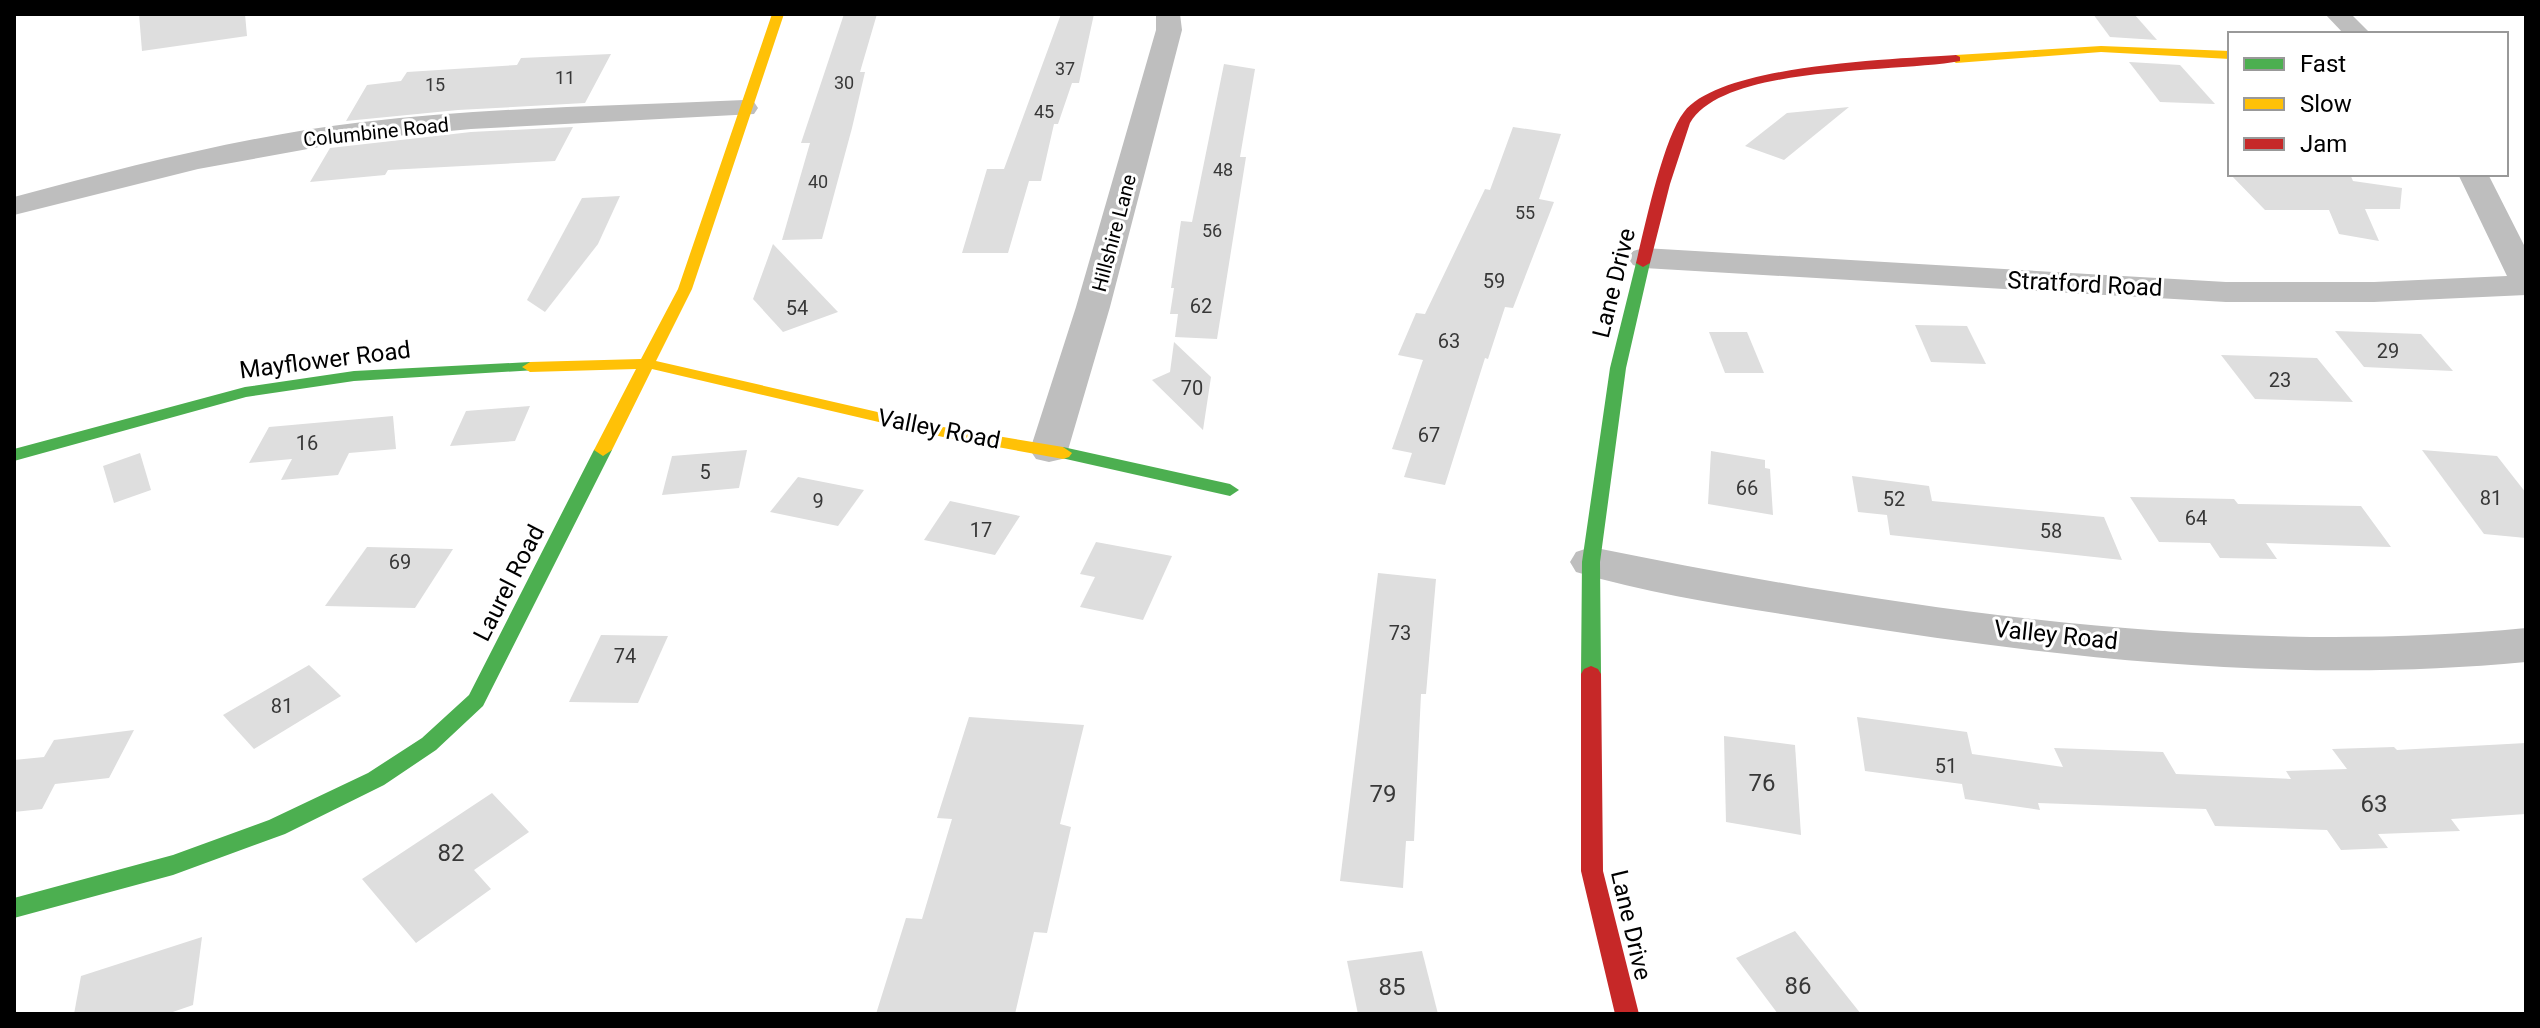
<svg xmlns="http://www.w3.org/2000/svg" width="2540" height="1028" viewBox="0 0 2540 1028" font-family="Roboto,sans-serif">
  <rect width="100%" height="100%" fill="#fff"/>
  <g fill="#dedede">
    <path d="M139,14H245L247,36L142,51Z"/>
    <path d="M844,14H877L860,72H865L852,128L822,239L782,240L810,143H801Z"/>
    <path d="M1061,14H1094L1079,83H1072L1058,124H1054L1041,181H1029L1008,253H962L987,169H1004Z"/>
    <path d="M2093,14H2134L2157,40L2110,37Z"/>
    <path d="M611,54L585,103L458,110L346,121L367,85L401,81L407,72L517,65L521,58Z"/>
    <path d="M2129,62L2180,65L2215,104L2160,102Z"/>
    <path d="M1224,64L1255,69L1240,157H1246L1217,339L1175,337L1178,314H1170L1174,288H1171L1181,221L1192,222Z"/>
    <path d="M1849,107L1784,160L1745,146L1787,113Z"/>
    <path d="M573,127L555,161L388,170L385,175L310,182L330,148L471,132Z"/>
    <path d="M1513,127L1561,134L1539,199L1554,202L1513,308L1505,307L1488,359L1485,358L1445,485L1404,477L1412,453L1392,449L1423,360L1398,355L1416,313L1425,314L1485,189L1490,190Z"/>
    <path d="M2230,174H2350L2353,181L2402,188L2400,209H2365L2379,241L2339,234L2329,210H2265Z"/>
    <path d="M620,196L598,244L545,312L527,300L582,198Z"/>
    <path d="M773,244L838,312L783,332L753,299Z"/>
    <path d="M1915,325L1967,326L1986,364L1931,362Z"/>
    <path d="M2335,331L2421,334L2453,371L2364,367Z"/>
    <path d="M1709,332H1747L1764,373H1725Z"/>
    <path d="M1174,342L1211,377L1203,430L1152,380L1170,372Z"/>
    <path d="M2221,355L2317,358L2353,402L2255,399Z"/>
    <path d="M530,406L515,441L450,446L466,411Z"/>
    <path d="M393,416L396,449L349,453L338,475L281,480L292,459L249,463L269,427Z"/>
    <path d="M747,450L739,488L662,495L672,456Z"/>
    <path d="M2422,450L2497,456L2526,493V538L2484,534Z"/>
    <path d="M1711,451L1765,460V468L1770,469L1773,515L1708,504Z"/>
    <path d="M140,453L151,490L114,503L103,466Z"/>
    <path d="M1852,476L1929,486L1932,501L2104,517L2122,560L1890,535L1887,515L1858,512Z"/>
    <path d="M798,477L864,490L838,526L770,512Z"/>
    <path d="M2130,497L2234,499L2238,504L2361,506L2391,547L2266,543L2277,559L2220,558L2210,543L2159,542Z"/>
    <path d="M950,501L1020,516L995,555L924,540Z"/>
    <path d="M1096,542L1172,556L1143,620L1080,607L1095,577L1080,574Z"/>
    <path d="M367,547L453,549L415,608L325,606Z"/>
    <path d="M1378,573L1436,579L1426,694H1421L1414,841H1406L1403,888L1340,881Z"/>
    <path d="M601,635L668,636L638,703L569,702Z"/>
    <path d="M309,665L341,696L254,749L223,715Z"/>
    <path d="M969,717L1084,725L1060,824L1071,827L1047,933L1034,932L1015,1014H876L906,918L922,919L952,819L937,818Z"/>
    <path d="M1857,717L1967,732L1972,754L2063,767L2054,748L2163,752L2176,774L2291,779L2286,771L2347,769L2332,749L2394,747L2397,750L2526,743V814L2451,819L2460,831L2378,834L2388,848L2341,850L2327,830L2215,826L2206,809L2038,803L2040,810L1965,799L1962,784L1865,771Z"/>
    <path d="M134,730L109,778L55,784L42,809L14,812V760L44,757L54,740Z"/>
    <path d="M1724,736L1795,745L1801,835L1726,822Z"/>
    <path d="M492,793L529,832L474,870L491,889L416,943L362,879Z"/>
    <path d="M1795,931L1861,1014H1778L1736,958Z"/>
    <path d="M202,937L193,1005L167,1014H74L81,976Z"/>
    <path d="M1422,951L1438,1014H1358L1347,961Z"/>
  </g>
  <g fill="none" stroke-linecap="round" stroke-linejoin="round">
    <g fill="#bebebe" fill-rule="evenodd">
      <path d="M1156,14H1180L1182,30L1110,307L1068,450L1062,459L1049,462L1036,459L1030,450L1076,307L1156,30Z"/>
      <path d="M2325,14H2351L2371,34H2344Z"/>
      <path d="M744,100L754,102L758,108L754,114L471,129L363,139L198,169L14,215V197C129,166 245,136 363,122C489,107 617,106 744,100Z"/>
      <path d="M2458,174H2488L2526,249V295L2374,302H2226L1644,268L1633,265L1628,258L1633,251L1644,248L2226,282H2374L2507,276Z"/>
      <path d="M1591,547C1892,608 2219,658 2526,628V662C2297,684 2064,659 1838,623C1751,609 1661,597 1576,572L1570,562L1576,552Z"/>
    </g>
    <g fill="#4caf50" fill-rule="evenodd">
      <path d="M1643,259L1650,263L1626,368L1600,562L1601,674L1598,679L1591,682L1584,679L1581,674L1582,562L1610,368L1636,263Z"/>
      <path d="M530,362L538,367L536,370L354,381L246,397L14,461V449L245,387L354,371Z"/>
      <path d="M603,444L612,450L483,706L436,750L384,785L285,834L173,875L14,918V898L173,855L269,820L368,773L422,738L469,695L594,450Z"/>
      <path d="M1063,447L1230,484L1239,490L1230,496L1057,457L1054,453Z"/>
    </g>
    <g fill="#ffc107" fill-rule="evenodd">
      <path d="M772,14H784L692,289L656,361L943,427L1063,447L1072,453L1069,457L1063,459L943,437L652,369L612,450L603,456L594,450L636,369L530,372L522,367L530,362L641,359L678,289Z"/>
      <path d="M2101,46L2230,51V59L2101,52L1956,63L1950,59L1956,55Z"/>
    </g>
    <g fill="#c62828" fill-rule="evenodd">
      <path d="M1956,55L1960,57V61C1899,73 1724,64 1690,123L1670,184L1650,263L1643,267L1636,263C1645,226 1663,139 1684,112C1721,64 1897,59 1956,55Z"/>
      <path d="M1591,666L1598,669L1601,674L1603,871L1639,1014H1615L1581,871V674L1584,669Z"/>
    </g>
  </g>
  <g text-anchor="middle" stroke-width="6" stroke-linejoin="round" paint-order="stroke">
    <g font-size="18" fill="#383838">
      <text x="1065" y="75">37</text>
      <text x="565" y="84">11</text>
      <text x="844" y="89">30</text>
      <text x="435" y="91">15</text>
      <text x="1044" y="118">45</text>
      <text x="1223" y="176">48</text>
      <text x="818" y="188">40</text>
      <text x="1525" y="219">55</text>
      <text x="1212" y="237">56</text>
    </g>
    <g font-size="20" fill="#000" stroke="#fff">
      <text transform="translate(376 132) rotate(-6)" y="7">Columbine Road</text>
      <text transform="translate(1114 233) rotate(-75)" y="7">Hillshire Lane</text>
    </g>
    <g font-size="20" fill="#383838">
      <text x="1494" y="288">59</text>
      <text x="1201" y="313">62</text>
      <text x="797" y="315">54</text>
      <text x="1449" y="348">63</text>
      <text x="2388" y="358">29</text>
      <text x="2280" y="387">23</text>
      <text x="1192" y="395">70</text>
      <text x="1429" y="442">67</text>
      <text x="307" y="450">16</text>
      <text x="705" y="479">5</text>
      <text x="1747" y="495">66</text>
      <text x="2491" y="505">81</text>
      <text x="1894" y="506">52</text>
      <text x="818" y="508">9</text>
      <text x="2196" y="525">64</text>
      <text x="981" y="537">17</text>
      <text x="2051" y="538">58</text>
      <text x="400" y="569">69</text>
      <text x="1400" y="640">73</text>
      <text x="625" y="663">74</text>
      <text x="282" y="713">81</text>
      <text x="1946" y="773">51</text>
    </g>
    <g font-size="24" fill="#000" stroke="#fff">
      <text transform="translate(1614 283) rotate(-76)" y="8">Lane Drive</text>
      <text transform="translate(2085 284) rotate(3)" y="8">Stratford Road</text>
      <text transform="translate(325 360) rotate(-7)" y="8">Mayflower Road</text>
      <text transform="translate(939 429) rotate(11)" y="8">Valley Road</text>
      <text transform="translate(509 583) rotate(-63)" y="8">Laurel Road</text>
      <text transform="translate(2056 635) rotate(6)" y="8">Valley Road</text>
      <text transform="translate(1631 925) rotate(77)" y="8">Lane Drive</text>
    </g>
    <g font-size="24" fill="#383838">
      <text x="1762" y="791">76</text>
      <text x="1383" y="802">79</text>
      <text x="2374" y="812">63</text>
      <text x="451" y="861">82</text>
      <text x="1798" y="994">86</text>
      <text x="1392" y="995">85</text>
    </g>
  </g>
  <rect width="2540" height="1028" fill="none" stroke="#000000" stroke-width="32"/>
  <rect x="2228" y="32" width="280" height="144" fill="#ffffff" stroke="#999999" stroke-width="2"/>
  <rect x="2244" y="58" width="40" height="12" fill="#4caf50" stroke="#999999" stroke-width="2"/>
  <text x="2300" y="72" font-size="24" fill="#000000">Fast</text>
  <rect x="2244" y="98" width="40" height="12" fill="#ffc107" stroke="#999999" stroke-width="2"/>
  <text x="2300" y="112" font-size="24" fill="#000000">Slow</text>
  <rect x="2244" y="138" width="40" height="12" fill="#c62828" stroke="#999999" stroke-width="2"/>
  <text x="2300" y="152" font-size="24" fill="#000000">Jam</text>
</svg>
